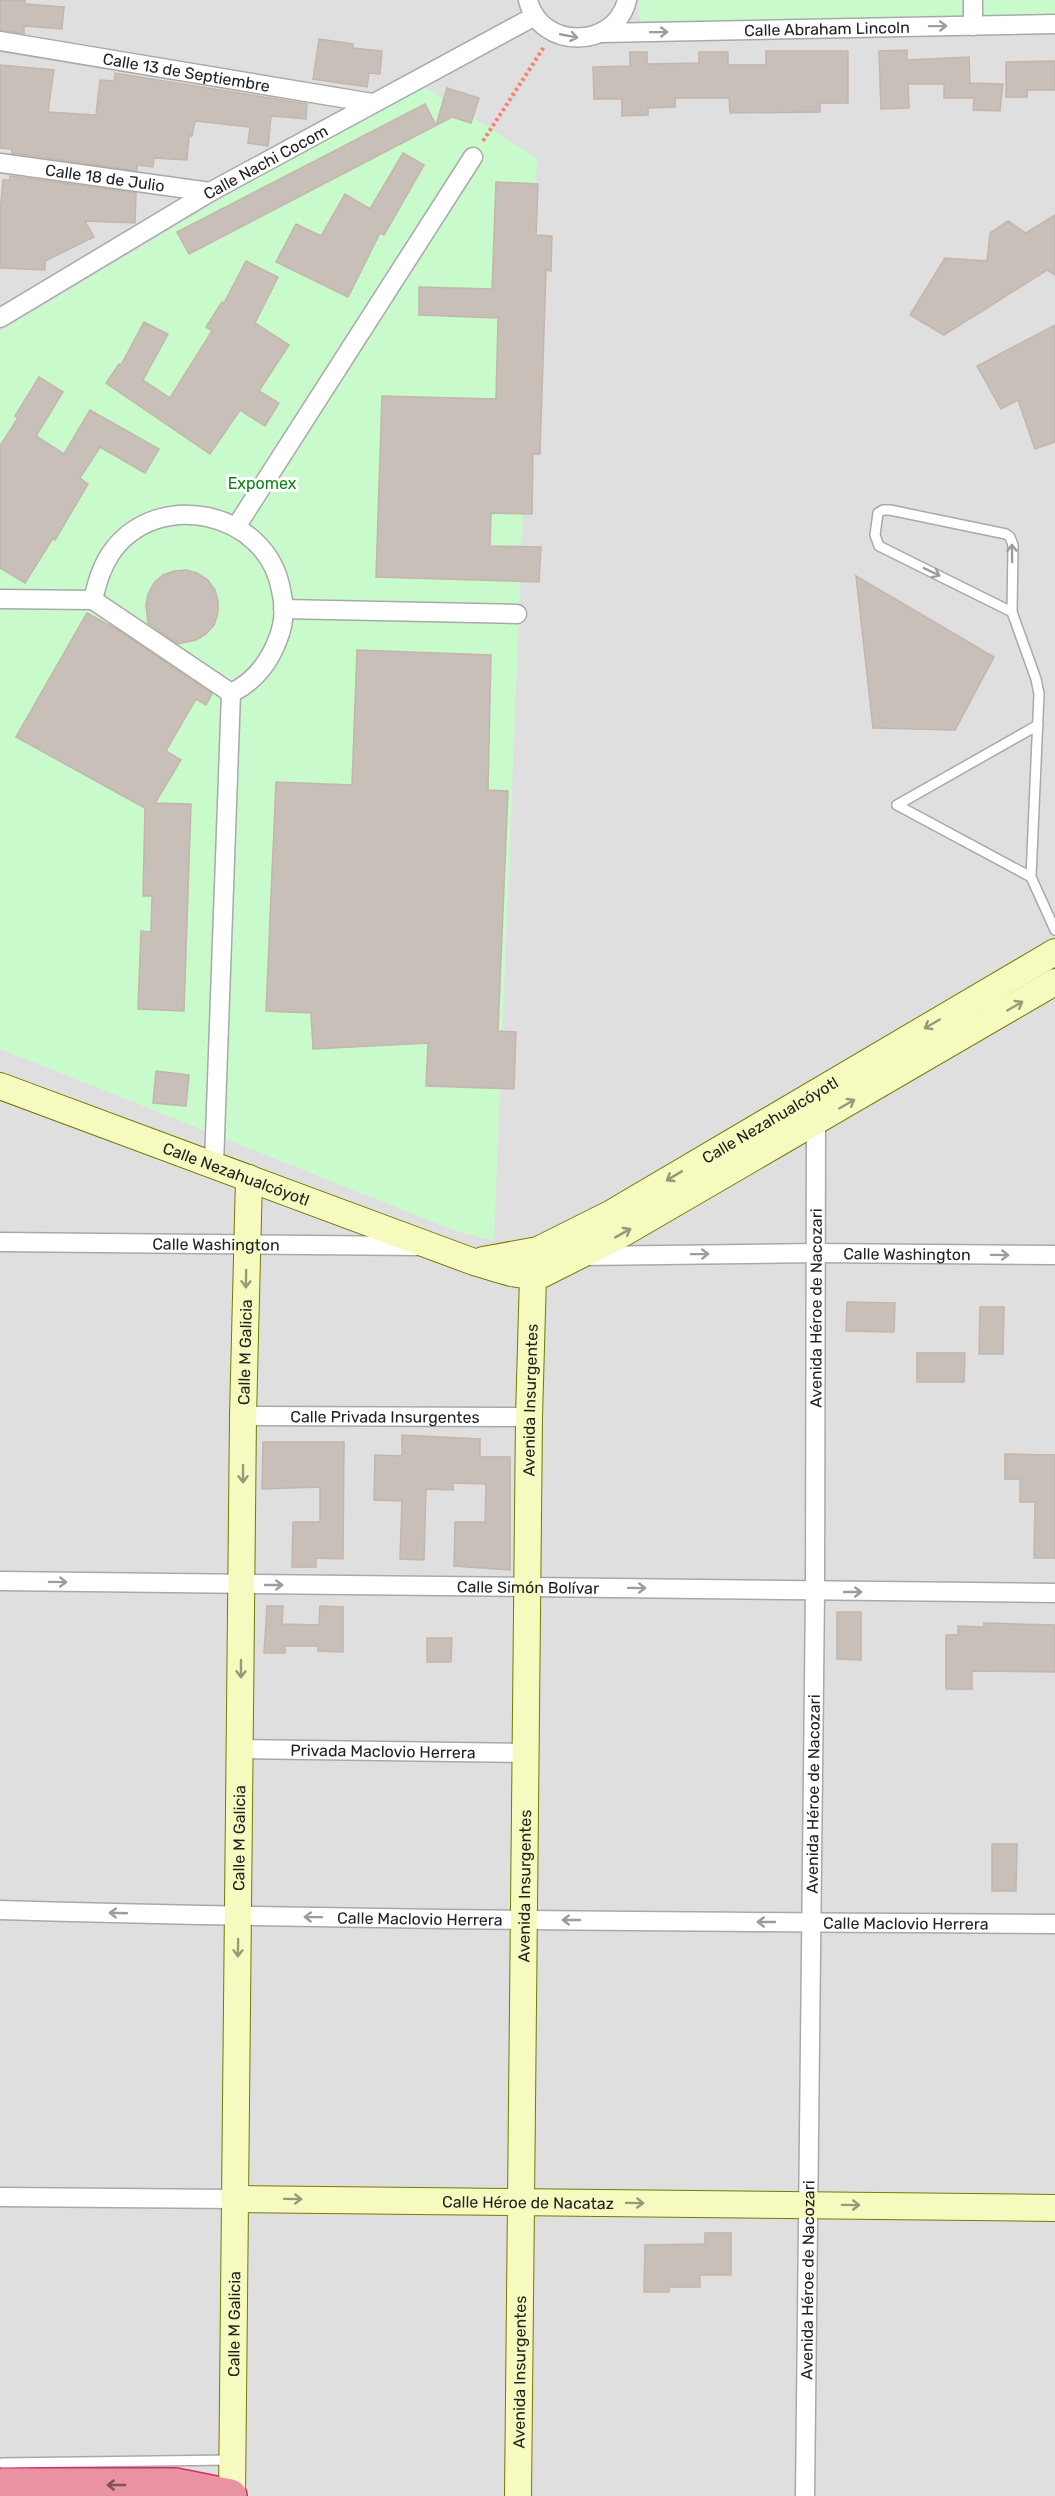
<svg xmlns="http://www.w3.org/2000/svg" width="1055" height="2496" viewBox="0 0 1055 2496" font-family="Rubik,sans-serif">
  <rect width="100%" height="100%" fill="#f2efe9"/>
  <rect fill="#e0dfdf" x="0" y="0" width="1055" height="2496"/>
  <g fill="#c8facc">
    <path d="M641,0H1055V19L640,21L638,6Z"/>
    <path d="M417,82L537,158L494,1241L456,1231L0,1049V331Z"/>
  </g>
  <g fill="#c7bfb8" stroke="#c4b6ab" stroke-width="1.5">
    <path d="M0,0H25V4L64,7L62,29L24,26V34L0,30Z"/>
    <path d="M319,39L353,44V48L382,51L380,74L369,73L367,87L313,79Z"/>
    <path d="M907,50V60L969,57L970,83L1003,84L1000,111L973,110L974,98H944V84H908L909,108L881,109L879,51Z"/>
    <path d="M766,51H848V103H820V112L730,113L729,98H675V107L648,108V115L622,116V99H594L593,67L630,66V52H647V64L699,63V52H728V65H766Z"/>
    <path d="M1055,61V90H1027V97H1006V62Z"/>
    <path d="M0,65L54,70L48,112L96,115L100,80L114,81L115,73L307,104L306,119L271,116L268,146L248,143L250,127L195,121L192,136H189L187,160L154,158L153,167L137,165V171L12,153V149L0,148Z"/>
    <path d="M447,88L479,98L471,123L452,117L189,254L177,232L425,104L436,125Z"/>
    <path d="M403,153L424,165L384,235L380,233L348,297L276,262L296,224L321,236L345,194L370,209Z"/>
    <path d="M10,176L136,193L135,223L85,221L94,237L45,261V270L0,268V213L3,180H10Z"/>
    <path d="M496,182L538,184L536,235L552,236L551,271L546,270L540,454H533L532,514L491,513L490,546L541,547L539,582L376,577L382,396L496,399L498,318L419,315V287L492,289Z"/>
    <path d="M1055,215V275L1047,270L944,335L910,315L945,258L987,261L990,233L1008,221L1026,233Z"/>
    <path d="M246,261L278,277L255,323L289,345L259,391L279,403L265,426L240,410L210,454L106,383L119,364L121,365L144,322L168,334L143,380L170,398L212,331L206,327L222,302L224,303Z"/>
    <path d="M1055,325V442L1035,449L1018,400L1001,409L977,366Z"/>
    <path d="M39,377L63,392L36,436L64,454L90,410L159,449L145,473L100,447L80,478L88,484L55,540L53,538L25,583L0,568V446L18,418L15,416Z"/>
    <path d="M186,570L197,573L208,580L215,590L218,601V613L214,625L206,634L196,640L178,644L148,623L146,605L148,594L154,583L163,575L174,571Z"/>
    <path d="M856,576L994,657L955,730L873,728Z"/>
    <path d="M87,613L118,630L212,694L206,705L196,699L166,751L181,760L155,803L191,804L184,1011L138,1009L141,931L151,932L152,896H143L145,808L16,737Z"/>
    <path d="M357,650L491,655L488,790L508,791L498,1031L516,1032L514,1089L426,1086L428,1043L313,1049L311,1013L266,1011L276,782L352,785Z"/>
    <path d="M156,1071L189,1075L186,1106L153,1103Z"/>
    <path d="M847,1302L895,1303L894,1332L846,1331Z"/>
    <path d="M980,1307H1004L1003,1354H979Z"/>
    <path d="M917,1353H965L964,1382H917Z"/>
    <path d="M402,1435L480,1439V1457H510V1570L454,1566L455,1522H485L486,1484L453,1483V1490L426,1489L424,1560L400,1559L402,1501L374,1500L375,1455L402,1456Z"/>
    <path d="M263,1442H344L343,1559L316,1558V1567H292L293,1522H320V1487L262,1489Z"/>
    <path d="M1005,1454L1055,1455V1558H1034L1035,1502H1020V1479H1005Z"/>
    <path d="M267,1606H283L282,1624L319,1625L320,1606L343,1607V1652L318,1651V1646H285V1653H264Z"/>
    <path d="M837,1612H861V1660L837,1659Z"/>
    <path d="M984,1623L1055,1625V1672L972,1671V1689H946V1635H958V1626L984,1627Z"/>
    <path d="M427,1638H452L451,1662H427Z"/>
    <path d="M992,1844H1017L1016,1891H992Z"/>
    <path d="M705,2233H731V2275H700V2287H669V2292H644L645,2245L705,2244Z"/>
  </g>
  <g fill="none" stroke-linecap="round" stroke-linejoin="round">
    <defs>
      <g id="lane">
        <path d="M1012,612L879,546L875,535L878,513L883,510H890L1006,534L1010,537L1013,545L1012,612L1036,679L1039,694L1031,877L1055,930"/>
        <path d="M897,805L1038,725"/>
        <path d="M897,805L1031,877"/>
        <path d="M2,2463L231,2460"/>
      </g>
      <g id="street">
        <path d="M528,0C540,50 615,50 627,0"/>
        <path d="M973,0V26"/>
        <path id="s1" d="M601,33L1055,24"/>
        <path id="s2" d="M0,41L372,103"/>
        <path id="s3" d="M0,163L210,192"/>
        <path id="s4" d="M0,318L210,192L535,16"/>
        <path d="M236,527L473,157"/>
        <path d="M0,599L93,600L231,693C254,682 269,663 278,639C284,624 285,606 281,590C267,511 157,487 111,553C101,568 97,583 93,600"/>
        <path d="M283,609L517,614"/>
        <path d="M214,1164L231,693"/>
        <path id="s5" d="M0,1242L419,1246"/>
        <path id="s6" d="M583,1256L817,1253L1055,1255"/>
        <path id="s7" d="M243,1416L529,1417"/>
        <path id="s8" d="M0,1581L1055,1593"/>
        <path id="s9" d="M241,1749L526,1753"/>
        <path id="s10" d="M0,1910C352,1920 703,1922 1055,1924"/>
        <path d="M0,2197L234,2199"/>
        <path id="s11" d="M805,2496L815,1592L816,1112"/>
      </g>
      <g id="secondary">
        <path id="s12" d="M0,1086L474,1262C496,1268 520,1279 543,1274L622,1234L1055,982"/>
        <path id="s13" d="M483,1260L538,1250L610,1214L1055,952"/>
        <path id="s14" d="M234,2199L1055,2208"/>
        <path id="s15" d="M232,2496L243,1416L249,1178"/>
        <path id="s16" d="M518,2496L529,1417L533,1276"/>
      </g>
      <path id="highway" d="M0,2485H175L230,2496"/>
    </defs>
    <use href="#lane" stroke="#a9a9a9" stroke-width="12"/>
    <use href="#street" stroke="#a9a9a9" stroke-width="21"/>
    <use href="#secondary" stroke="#707d05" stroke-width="28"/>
    <use href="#highway" stroke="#dc2a67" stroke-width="36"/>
    <path stroke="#fa8072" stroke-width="4" stroke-dasharray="3 3" stroke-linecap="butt" d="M483,141L544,47"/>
    <use href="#lane" stroke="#fff" stroke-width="9"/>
    <use href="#street" stroke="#fff" stroke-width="18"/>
    <use href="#secondary" stroke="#f7fabf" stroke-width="26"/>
    <use href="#highway" stroke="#e892a2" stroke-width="33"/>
  </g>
  <defs><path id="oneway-shaft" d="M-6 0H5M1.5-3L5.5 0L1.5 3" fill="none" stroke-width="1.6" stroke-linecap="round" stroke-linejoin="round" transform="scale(1.5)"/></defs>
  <g stroke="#9c9c9c">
    <use href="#oneway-shaft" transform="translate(938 26) rotate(-1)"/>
    <use href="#oneway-shaft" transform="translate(659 32) rotate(-1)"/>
    <use href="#oneway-shaft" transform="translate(569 36) rotate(11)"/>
    <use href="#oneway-shaft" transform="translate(1012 553) rotate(-91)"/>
    <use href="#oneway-shaft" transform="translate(932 572) rotate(26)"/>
    <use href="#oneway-shaft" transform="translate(700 1254) rotate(-1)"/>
    <use href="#oneway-shaft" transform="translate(1000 1255) rotate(1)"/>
    <use href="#oneway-shaft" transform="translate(58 1582) rotate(1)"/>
    <use href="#oneway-shaft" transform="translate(274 1585)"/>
    <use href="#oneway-shaft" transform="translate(637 1588) rotate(1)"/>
    <use href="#oneway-shaft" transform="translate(853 1592)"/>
    <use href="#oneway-shaft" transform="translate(118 1913) rotate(-178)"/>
    <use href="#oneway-shaft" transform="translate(313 1917) rotate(-179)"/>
    <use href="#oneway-shaft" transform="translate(571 1920) rotate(-180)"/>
    <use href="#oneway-shaft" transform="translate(766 1922) rotate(-180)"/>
  </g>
  <g stroke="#979978">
    <use href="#oneway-shaft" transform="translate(1015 1006) rotate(-30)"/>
    <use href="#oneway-shaft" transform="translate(932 1024) rotate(150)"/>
    <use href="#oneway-shaft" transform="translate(847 1104) rotate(-30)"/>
    <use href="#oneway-shaft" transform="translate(674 1176) rotate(149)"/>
    <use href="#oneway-shaft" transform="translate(623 1233) rotate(-29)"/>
    <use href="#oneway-shaft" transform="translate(246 1279) rotate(91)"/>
    <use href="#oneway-shaft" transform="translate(243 1474) rotate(90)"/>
    <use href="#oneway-shaft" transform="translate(241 1669) rotate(90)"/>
    <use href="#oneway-shaft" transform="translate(238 1948) rotate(91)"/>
    <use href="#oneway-shaft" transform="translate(293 2199) rotate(1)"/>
    <use href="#oneway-shaft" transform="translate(635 2203) rotate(1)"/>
    <use href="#oneway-shaft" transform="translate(851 2205) rotate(1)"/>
  </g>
  <use stroke="#7b545c" href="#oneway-shaft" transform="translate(116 2485) rotate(180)"/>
  <g text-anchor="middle" stroke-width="6" stroke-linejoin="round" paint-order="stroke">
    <g font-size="16" fill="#222" stroke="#fff">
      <text dy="6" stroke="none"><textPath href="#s1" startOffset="226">Calle Abraham Lincoln</textPath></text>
      <text dy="6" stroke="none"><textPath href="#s2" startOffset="189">Calle 13 de Septiembre</textPath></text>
      <text dy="6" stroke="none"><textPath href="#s4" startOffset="308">Calle Nachi Cocom</textPath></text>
      <text dy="6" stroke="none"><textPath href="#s3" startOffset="106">Calle 18 de Julio</textPath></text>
      <text dy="6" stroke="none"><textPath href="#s13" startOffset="322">Calle Nezahualcóyotl</textPath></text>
      <text dy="6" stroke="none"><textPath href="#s12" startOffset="252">Calle Nezahualcóyotl</textPath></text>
      <text dy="6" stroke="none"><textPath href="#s5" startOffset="216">Calle Washington</textPath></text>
      <text dy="6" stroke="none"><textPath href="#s6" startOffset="324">Calle Washington</textPath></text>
      <text dy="6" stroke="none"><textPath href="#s11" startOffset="1188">Avenida Héroe de Nacozari</textPath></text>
      <text dy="6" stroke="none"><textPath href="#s15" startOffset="1144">Calle M Galicia</textPath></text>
      <text dy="6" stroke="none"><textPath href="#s16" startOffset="1096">Avenida Insurgentes</textPath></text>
      <text dy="6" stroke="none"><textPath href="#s7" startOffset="142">Calle Privada Insurgentes</textPath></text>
      <text dy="6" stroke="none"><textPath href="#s8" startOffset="528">Calle Simón Bolívar</textPath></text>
      <text dy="6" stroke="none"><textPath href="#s9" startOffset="142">Privada Maclovio Herrera</textPath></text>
      <text dy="6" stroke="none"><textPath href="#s11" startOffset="702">Avenida Héroe de Nacozari</textPath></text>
      <text dy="6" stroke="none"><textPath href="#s15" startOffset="658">Calle M Galicia</textPath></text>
      <text dy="6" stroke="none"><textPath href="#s16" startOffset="610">Avenida Insurgentes</textPath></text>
      <text dy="6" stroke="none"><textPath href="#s10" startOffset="420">Calle Maclovio Herrera</textPath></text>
      <text dy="6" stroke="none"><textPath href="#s10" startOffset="906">Calle Maclovio Herrera</textPath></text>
      <text dy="6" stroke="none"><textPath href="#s14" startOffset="294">Calle Héroe de Nacataz</textPath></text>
      <text dy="6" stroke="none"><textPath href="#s11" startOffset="216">Avenida Héroe de Nacozari</textPath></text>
      <text dy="6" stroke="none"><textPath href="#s15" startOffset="172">Calle M Galicia</textPath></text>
      <text dy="6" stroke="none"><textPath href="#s16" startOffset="124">Avenida Insurgentes</textPath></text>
    </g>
    <g font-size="16" fill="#0c8416" stroke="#fff">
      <text x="262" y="489">Expomex</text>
    </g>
  </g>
</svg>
